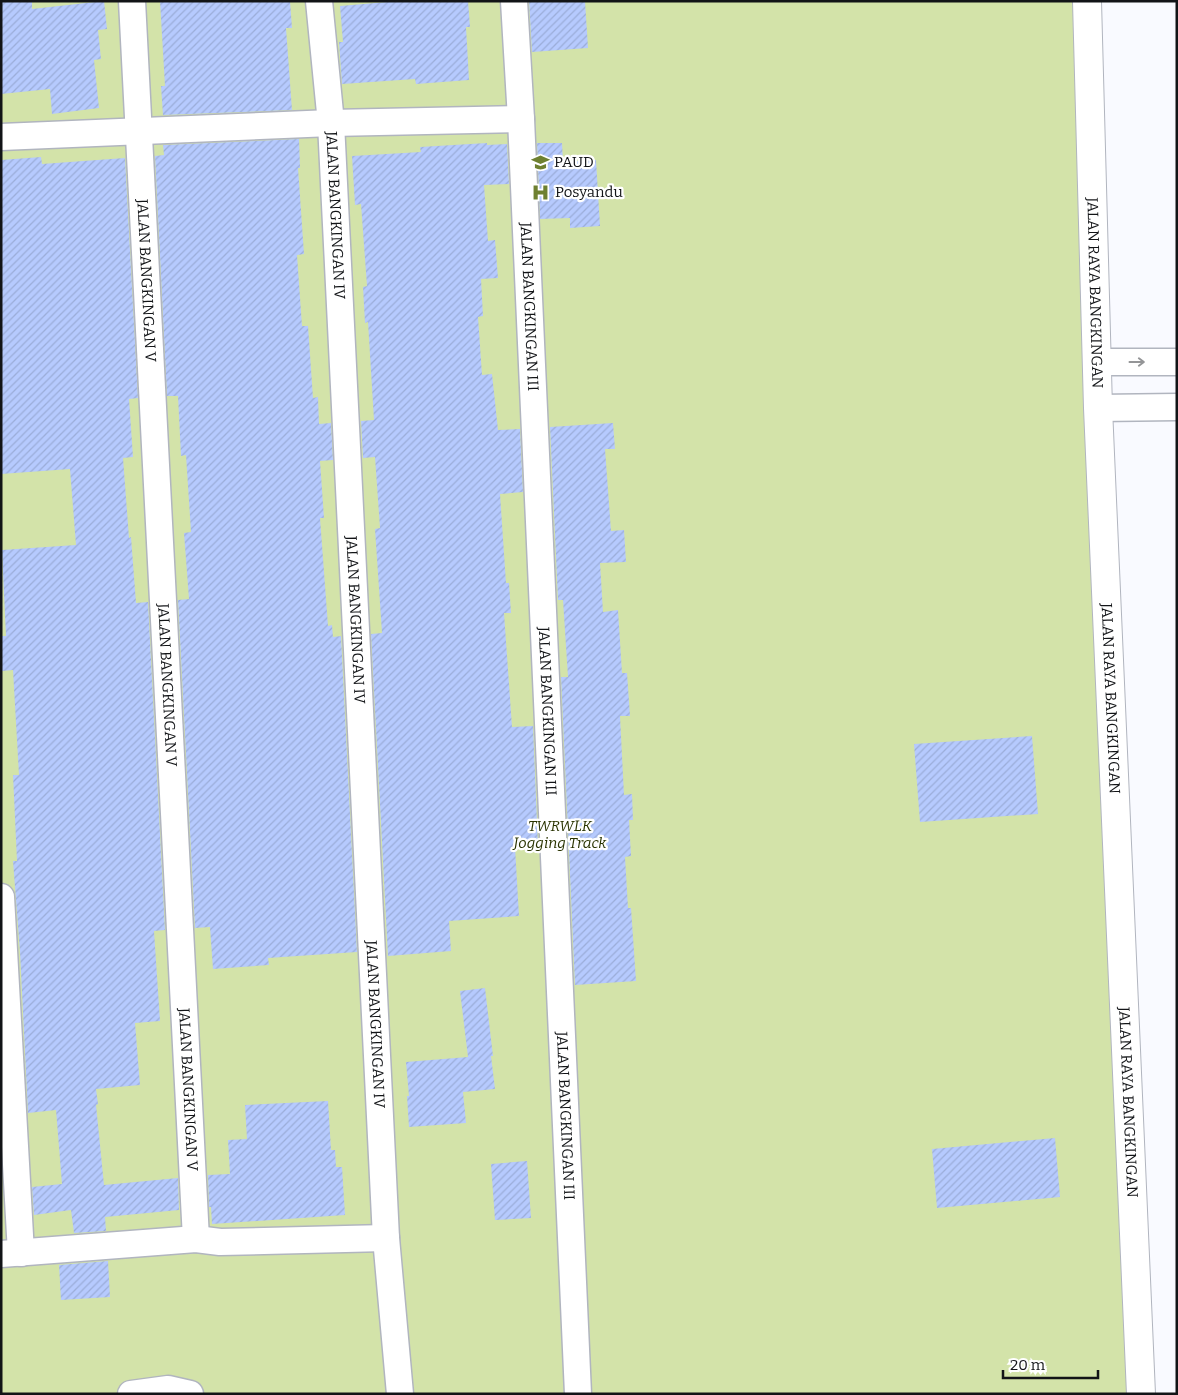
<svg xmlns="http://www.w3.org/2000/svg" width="1178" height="1395" viewBox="0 0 1178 1395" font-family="Bitter,serif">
  <defs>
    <pattern id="building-hatch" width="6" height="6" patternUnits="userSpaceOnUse" patternTransform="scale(1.25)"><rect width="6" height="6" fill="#b6cafe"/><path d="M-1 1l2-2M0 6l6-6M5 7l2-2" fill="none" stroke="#9badd9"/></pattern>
  </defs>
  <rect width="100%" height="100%" fill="#f9faff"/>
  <path fill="#d3e3a9" d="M1,1H1091L1138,1394H1Z"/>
  <g fill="url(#building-hatch)">
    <path d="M1,1H32V9L104,1L107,29L98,30L101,59L94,60L99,108L52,114L50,89L1,94Z"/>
    <path d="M160,1H290L292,28H286L292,110L163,115L161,86H165Z"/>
    <path d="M399,1H468L470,27H466L469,80L416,84L415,79L342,84L339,42H343L340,6Z"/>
    <path d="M529,1H585L588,48L532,52Z"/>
    <path d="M299,139L300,168H298L304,254L297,255L302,326H308L313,398L318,397L319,424L331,423L333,460L320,461L324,518H320L328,626L332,625L333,637L341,636L357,952L268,958L269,965L213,969L210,927L195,928L178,600L189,599L184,533L191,532L186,455L181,456L178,396H167L155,156L164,155L163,145Z"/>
    <path d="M487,143V145L507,144L509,184L484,185L488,241L495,240L498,278L481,279L483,316L478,317L482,375L492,374L498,430L520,429L523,492L500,494L506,583H509L511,613H504L512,727L533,726L538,845L515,847L519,916L449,921L451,951L388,956L371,634L382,633L375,529L380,528L375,457L363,458L361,421L374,420L368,322L365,323L363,287L367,286L361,204L355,205L352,156L421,152L420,147Z"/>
    <path d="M537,143H562L563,162L596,160L600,226L570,228V218L540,219Z"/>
    <path d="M41,157L42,164L125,158L138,398L129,399L133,457L123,458L129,538L131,537L136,603L148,602L165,930L154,931L160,1021L135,1023L140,1085L96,1089L98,1104L96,1105L104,1185L178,1178L179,1210L105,1217L106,1231L74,1233L71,1210L34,1215L32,1187L62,1184L56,1110L28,1113L20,952L13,861H17L13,775H19L13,670L2,671L1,657V636H6L2,550L76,545L70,469L1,474V160Z"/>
    <path d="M613,423L615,449H605L611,531L624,530L626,562L600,563L603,612L618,610L622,673H627L630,716H620L624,795L632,794L633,820H629L631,856L625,857L628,908H631L636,981L575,985L561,677H568L563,600H558L550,427Z"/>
    <path d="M1032,736L1038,814L920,822L914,744Z"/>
    <path d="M485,988L493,1056H491L495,1089L463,1092L466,1123L409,1127L407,1096H409L406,1062L468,1057L460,991Z"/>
    <path d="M328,1101L331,1150H335L336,1167H342L345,1215L212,1224L211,1207H209L208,1175L230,1174L228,1140L247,1139L245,1105Z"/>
    <path d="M1055,1138L1060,1197L937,1208L932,1149Z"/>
    <path d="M527,1161L531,1218L495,1220L491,1164Z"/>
    <path d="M108,1261L110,1297L61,1300L59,1265Z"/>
  </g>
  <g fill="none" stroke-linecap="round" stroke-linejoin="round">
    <defs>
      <g id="minor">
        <path id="s1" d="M132,1L196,1239"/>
        <path id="s2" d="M319,1L331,123L386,1238L400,1394"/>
        <path id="s3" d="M514,1L521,119L578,1394"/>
        <path d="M1,137L331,123L521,119"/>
        <path d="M1097,362H1177"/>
        <path d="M1098,408L1177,407"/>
        <path d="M1,897L21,1253"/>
        <path d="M1,1254L196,1239L220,1242L386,1238"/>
        <path d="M131,1394L168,1389L190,1394"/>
      </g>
      <g id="tertiary">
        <path id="s4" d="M1087,1L1098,408L1141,1394"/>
      </g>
    </defs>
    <use href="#minor" stroke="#b1b5bf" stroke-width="29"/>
    <use href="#tertiary" stroke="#b1b5bf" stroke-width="30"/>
    <use href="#minor" stroke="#fff" stroke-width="26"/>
    <use href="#tertiary" stroke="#fff" stroke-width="28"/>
  </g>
  <defs><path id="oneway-shaft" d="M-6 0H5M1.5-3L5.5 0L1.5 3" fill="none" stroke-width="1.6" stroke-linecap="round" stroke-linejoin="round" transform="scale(1.25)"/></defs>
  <use stroke="#949597" href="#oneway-shaft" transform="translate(1137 362)"/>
  <defs>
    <symbol id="school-bare" viewBox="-9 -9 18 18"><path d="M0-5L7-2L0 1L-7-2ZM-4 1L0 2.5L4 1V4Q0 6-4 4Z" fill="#6e8030" stroke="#fff" stroke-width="2.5" paint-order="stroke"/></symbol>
    <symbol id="hospital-bare" viewBox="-9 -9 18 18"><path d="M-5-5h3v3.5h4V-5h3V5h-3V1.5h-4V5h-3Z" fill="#6e8030" stroke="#fff" stroke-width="2.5" paint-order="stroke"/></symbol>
  </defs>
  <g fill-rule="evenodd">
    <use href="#school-bare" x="528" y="150" width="25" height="25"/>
    <use href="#hospital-bare" x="528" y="180" width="25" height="25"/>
  </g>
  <g text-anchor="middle" stroke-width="4.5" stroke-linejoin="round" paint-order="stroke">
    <g font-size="15" fill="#121417" stroke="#fff" text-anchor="start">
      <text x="554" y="167">PAUD</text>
      <text x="555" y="197">Posyandu</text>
    </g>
    <g font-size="15" fill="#121417" stroke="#fff">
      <text dy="5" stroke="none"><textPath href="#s2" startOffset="215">JALAN BANGKINGAN IV</textPath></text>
      <text dy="5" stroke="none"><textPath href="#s1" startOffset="280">JALAN BANGKINGAN V</textPath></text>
      <text dy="5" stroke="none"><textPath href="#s4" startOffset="292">JALAN RAYA BANGKINGAN</textPath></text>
      <text dy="5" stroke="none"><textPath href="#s3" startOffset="306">JALAN BANGKINGAN III</textPath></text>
      <text dy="5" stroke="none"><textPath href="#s2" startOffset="620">JALAN BANGKINGAN IV</textPath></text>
      <text dy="5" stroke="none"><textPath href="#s1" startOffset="685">JALAN BANGKINGAN V</textPath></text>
      <text dy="5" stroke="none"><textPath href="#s4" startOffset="698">JALAN RAYA BANGKINGAN</textPath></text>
      <text dy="5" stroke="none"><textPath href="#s3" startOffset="711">JALAN BANGKINGAN III</textPath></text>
      <text dy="5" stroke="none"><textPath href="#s2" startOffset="1025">JALAN BANGKINGAN IV</textPath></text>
      <text dy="5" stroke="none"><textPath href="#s1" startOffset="1090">JALAN BANGKINGAN V</textPath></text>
      <text dy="5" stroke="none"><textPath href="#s4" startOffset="1102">JALAN RAYA BANGKINGAN</textPath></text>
      <text dy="5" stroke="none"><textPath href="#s3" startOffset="1116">JALAN BANGKINGAN III</textPath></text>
    </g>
    <g font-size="15" font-style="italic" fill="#293300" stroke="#fff">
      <text x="560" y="831">TWRWLK<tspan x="560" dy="17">Jogging Track</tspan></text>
    </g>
  </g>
  <rect width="1178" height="1395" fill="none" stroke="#121417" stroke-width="5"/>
  <path d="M1003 1370v8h95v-8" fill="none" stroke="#121417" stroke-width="2.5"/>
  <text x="1010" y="1370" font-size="15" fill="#121417" stroke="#ffffff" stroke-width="4" paint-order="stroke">20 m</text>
</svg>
